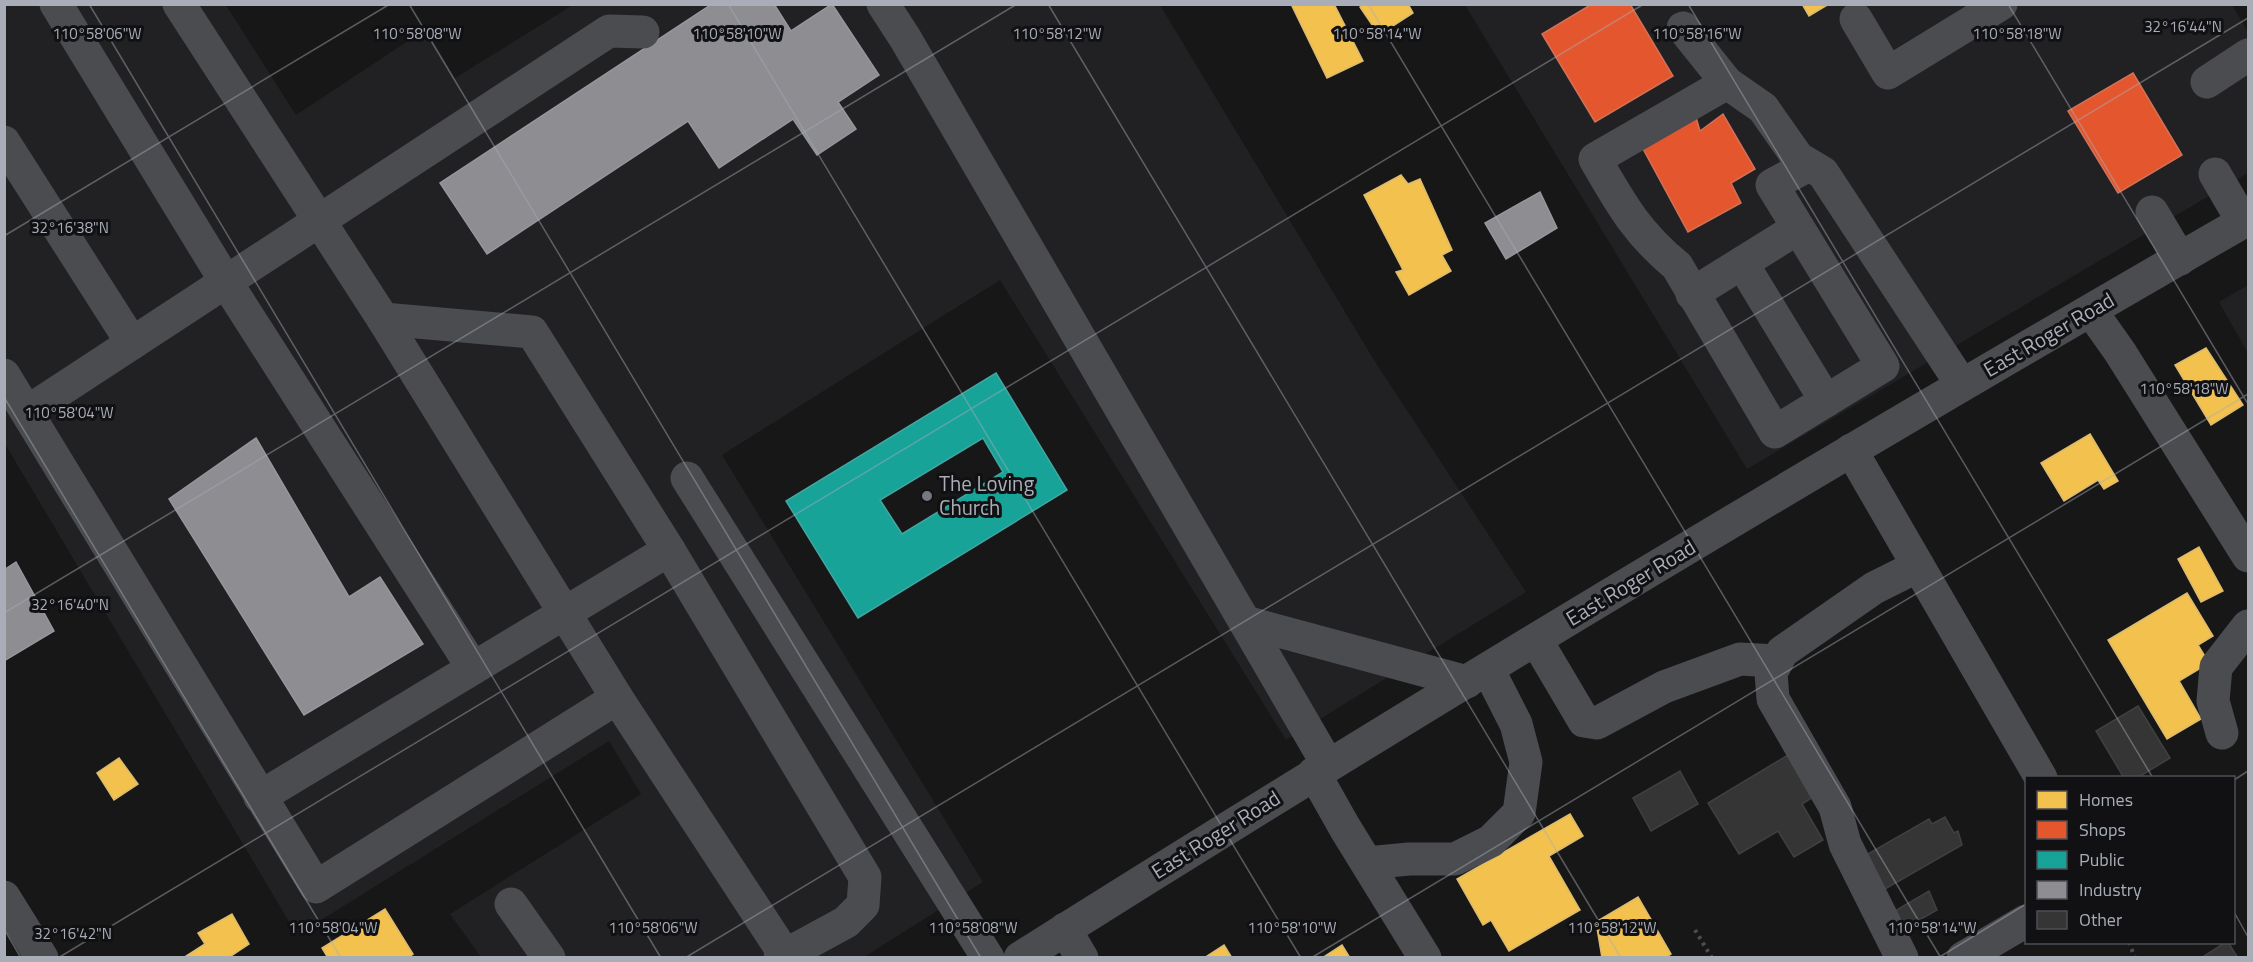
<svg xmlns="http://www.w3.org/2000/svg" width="2253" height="962" viewBox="0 0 2253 962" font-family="'Titillium Web',sans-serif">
  <rect width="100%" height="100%" fill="#171717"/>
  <g fill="#212123">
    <path d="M4,5H226L296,115L426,29L455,78L573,5H1160L1374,360L1526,592L1286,740L1000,280L722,455L983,882L864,957H481L450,914L641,794L609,741L297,935L5,444Z"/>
    <path d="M1465,5H2232L2248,32V173L1747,469Z"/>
    <path d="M2248,285V353L2219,302Z"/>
  </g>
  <g fill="#f2c14e" stroke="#dcbb6e" stroke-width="1.5">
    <path d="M1291,4H1334L1363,61L1327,78Z"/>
    <path d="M1363,4H1408L1413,13L1379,35L1360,7Z"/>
    <path d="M1802,4H1829L1809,16Z"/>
    <path d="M1401,175L1408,184L1420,179L1452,250L1442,255L1451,271L1409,295L1396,272L1403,270L1364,195Z"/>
    <path d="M2206,348L2243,405L2211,425L2175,365Z"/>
    <path d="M2090,434L2118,481L2104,489L2098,480L2064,501L2041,463Z"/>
    <path d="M2199,547L2223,591L2201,602L2178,559Z"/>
    <path d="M2187,593L2213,636L2198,645L2209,663L2179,681L2201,719L2167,739L2108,640Z"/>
    <path d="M119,758L138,784L114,800L97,773Z"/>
    <path d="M1570,814L1583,836L1549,856L1580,910L1509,951L1491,920L1483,925L1457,879Z"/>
    <path d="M1638,897L1671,954L1665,958H1602L1596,922Z"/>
    <path d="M385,909L413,954L408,958H328L322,948Z"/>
    <path d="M232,914L249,944L228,958H183L205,944L198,933Z"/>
    <path d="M1224,945L1232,958H1204Z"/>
    <path d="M1342,945L1350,958H1322Z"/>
  </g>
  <g fill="#e4572e" stroke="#d27157" stroke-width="1.5">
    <path d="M1592,4H1630L1673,76L1595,122L1542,34Z"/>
    <path d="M2133,73L2182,155L2118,193L2068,111Z"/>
    <path d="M1695,114L1700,131L1723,114L1755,169L1731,183L1741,203L1688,232L1641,145Z"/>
  </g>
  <path fill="#17a398" stroke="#42a6a2" stroke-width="1.5" fill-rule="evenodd" d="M996,373L1067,490L858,618L786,501ZM983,438L1003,472L902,534L880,500Z"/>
  <g fill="#8d8d92" stroke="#95979d" stroke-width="1.5">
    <path d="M712,4H774L791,31L832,4L879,75L838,102L856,129L817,155L793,119L719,168L688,121L487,254L440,183Z"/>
    <path d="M1540,192L1557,228L1506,259L1485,223Z"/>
    <path d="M256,438L349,597L380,577L423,644L304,715L169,499Z"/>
    <path d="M16,562L54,631L4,661V570Z"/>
  </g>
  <g fill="#353536" stroke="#3f4043" stroke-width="1.5">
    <path d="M2138,706L2170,758L2137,778H2124L2096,731Z"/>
    <path d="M1788,755L1813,797L1802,804L1823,840L1794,857L1778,831L1739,854L1708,803Z"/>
    <path d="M1680,771L1698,804L1651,831L1633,798Z"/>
    <path d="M1945,817L1954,833L1958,831L1962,845L1885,889L1866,855L1929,819L1932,824Z"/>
    <path d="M1929,891L1937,910L1898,932L1888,915Z"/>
    <path d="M2226,942H2228L2238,958H2201Z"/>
  </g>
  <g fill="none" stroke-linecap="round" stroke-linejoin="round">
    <g stroke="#4d4e52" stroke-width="4" stroke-dasharray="3 4.5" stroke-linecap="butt">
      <path d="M1695,930L1712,958"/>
      <path d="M2129,942L2135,958"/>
    </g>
    <g stroke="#4b4c50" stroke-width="33">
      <path d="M56,4L226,282L473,668"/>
      <path d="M179,4L383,319L532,332L669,550L865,877L863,905L846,922L780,958"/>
      <path d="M883,4L905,38L1328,765"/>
      <path d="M1856,19L1888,73L2001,4"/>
      <path d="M1683,28L1727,83L1763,108L1798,158L1823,173L1962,385"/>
      <path d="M2207,82L2248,55"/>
      <path d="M1727,83L1595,159C1621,204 1636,232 1677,266L1775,432L1883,366L1772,185L1809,165"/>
      <path d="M4,142L132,343"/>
      <path d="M2215,174L2243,222"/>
      <path d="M2152,212L2180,259"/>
      <path d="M1742,263L1826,401"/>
      <path d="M1692,294L1798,228"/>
      <path d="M2091,311L2120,352L2248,556"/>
      <path d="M383,319L617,698L787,958"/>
      <path d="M4,375L316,887L617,698"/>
      <path d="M27,412L609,31L643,32"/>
      <path d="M1851,450L2041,778"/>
      <path d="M687,478L988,958"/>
      <path d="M1245,622L1467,682"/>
      <path d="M1536,640L1584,721L1597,723L1664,687L1740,659L1777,661"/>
      <path d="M2222,733L2213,701L2216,667L2248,626"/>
      <path d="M1314,773L1345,828L1425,958"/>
      <path d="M260,797L669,550"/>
      <path d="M1367,863L1409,859H1455L1491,841L1519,813L1526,762L1516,724L1488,669"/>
      <path d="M4,897L42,958"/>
      <path d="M511,904L549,958"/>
      <path d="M1065,929L1082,958"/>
      <path d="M1020,958C1424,703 1835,457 2248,219"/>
      <path d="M1902,958L1845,844L1835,807L1773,699L1771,673L1782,652L1874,588L1918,566"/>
      <path d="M1963,958L2026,921"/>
    </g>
  </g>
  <path fill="none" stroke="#a8adb8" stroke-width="1.5" stroke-opacity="0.45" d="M89,4L661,958M409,4L981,958M728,4L1301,958M1048,4L1621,958M1368,4L1941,958M1688,4L2153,778M2008,4L2248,404M4,236L390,4M4,397L341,958M4,613L1017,4M2234,780L2248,771M2234,912L2248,937M4,929L21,958M58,958L1644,4M685,958L2248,18M1311,958L2248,394M1938,958L2026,904"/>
  <circle fill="#757880" stroke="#111113" stroke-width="2" cx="927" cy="496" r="6"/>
  <g text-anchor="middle" stroke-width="6" stroke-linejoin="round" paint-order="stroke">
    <g font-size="21" fill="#a8adb8" stroke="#111113">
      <text transform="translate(2049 335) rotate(-30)" y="7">East Roger Road</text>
      <text transform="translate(1631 583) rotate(-31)" y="7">East Roger Road</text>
      <text transform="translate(1216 835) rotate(-32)" y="7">East Roger Road</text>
    </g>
    <g font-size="21" fill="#a8adb8" stroke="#111113" text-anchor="start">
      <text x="939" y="491">The Loving<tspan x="939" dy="24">Church</tspan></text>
    </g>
  </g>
  <g font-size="15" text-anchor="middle" fill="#a8adb8" stroke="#111113" stroke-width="6" stroke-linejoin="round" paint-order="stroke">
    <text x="2183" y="32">32°16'44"N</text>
    <text x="97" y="39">110°58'06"W</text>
    <text x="417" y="39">110°58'08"W</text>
    <text x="737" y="39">110°58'10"W</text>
    <text x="1057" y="39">110°58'12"W</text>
    <text x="1377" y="39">110°58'14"W</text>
    <text x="1697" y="39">110°58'16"W</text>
    <text x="2017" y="39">110°58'18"W</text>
    <text x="70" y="233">32°16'38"N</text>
    <text x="2184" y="394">110°58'18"W</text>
    <text x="69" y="418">110°58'04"W</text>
    <text x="70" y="610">32°16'40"N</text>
    <text x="333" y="933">110°58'04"W</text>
    <text x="653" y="933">110°58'06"W</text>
    <text x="973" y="933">110°58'08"W</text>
    <text x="1292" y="933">110°58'10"W</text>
    <text x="1612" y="933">110°58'12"W</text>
    <text x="1932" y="933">110°58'14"W</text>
    <text x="73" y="939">32°16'42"N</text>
  </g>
  <rect width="2253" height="962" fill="none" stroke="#a8adb8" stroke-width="12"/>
  <rect x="2025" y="776" width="210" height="168" fill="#111113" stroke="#4d4f55" stroke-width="1.5"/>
  <rect x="2037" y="791" width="30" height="18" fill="#f2c14e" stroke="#4d4f55" stroke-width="1.5"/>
  <text x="2079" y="806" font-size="18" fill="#a8adb8">Homes</text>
  <rect x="2037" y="821" width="30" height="18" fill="#e4572e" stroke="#4d4f55" stroke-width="1.5"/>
  <text x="2079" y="836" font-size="18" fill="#a8adb8">Shops</text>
  <rect x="2037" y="851" width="30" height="18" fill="#17a398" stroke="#4d4f55" stroke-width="1.5"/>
  <text x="2079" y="866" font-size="18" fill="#a8adb8">Public</text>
  <rect x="2037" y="881" width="30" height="18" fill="#8d8d92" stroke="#4d4f55" stroke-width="1.5"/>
  <text x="2079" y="896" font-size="18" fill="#a8adb8">Industry</text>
  <rect x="2037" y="911" width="30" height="18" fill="#353536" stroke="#4d4f55" stroke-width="1.5"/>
  <text x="2079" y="926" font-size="18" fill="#a8adb8">Other</text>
</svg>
